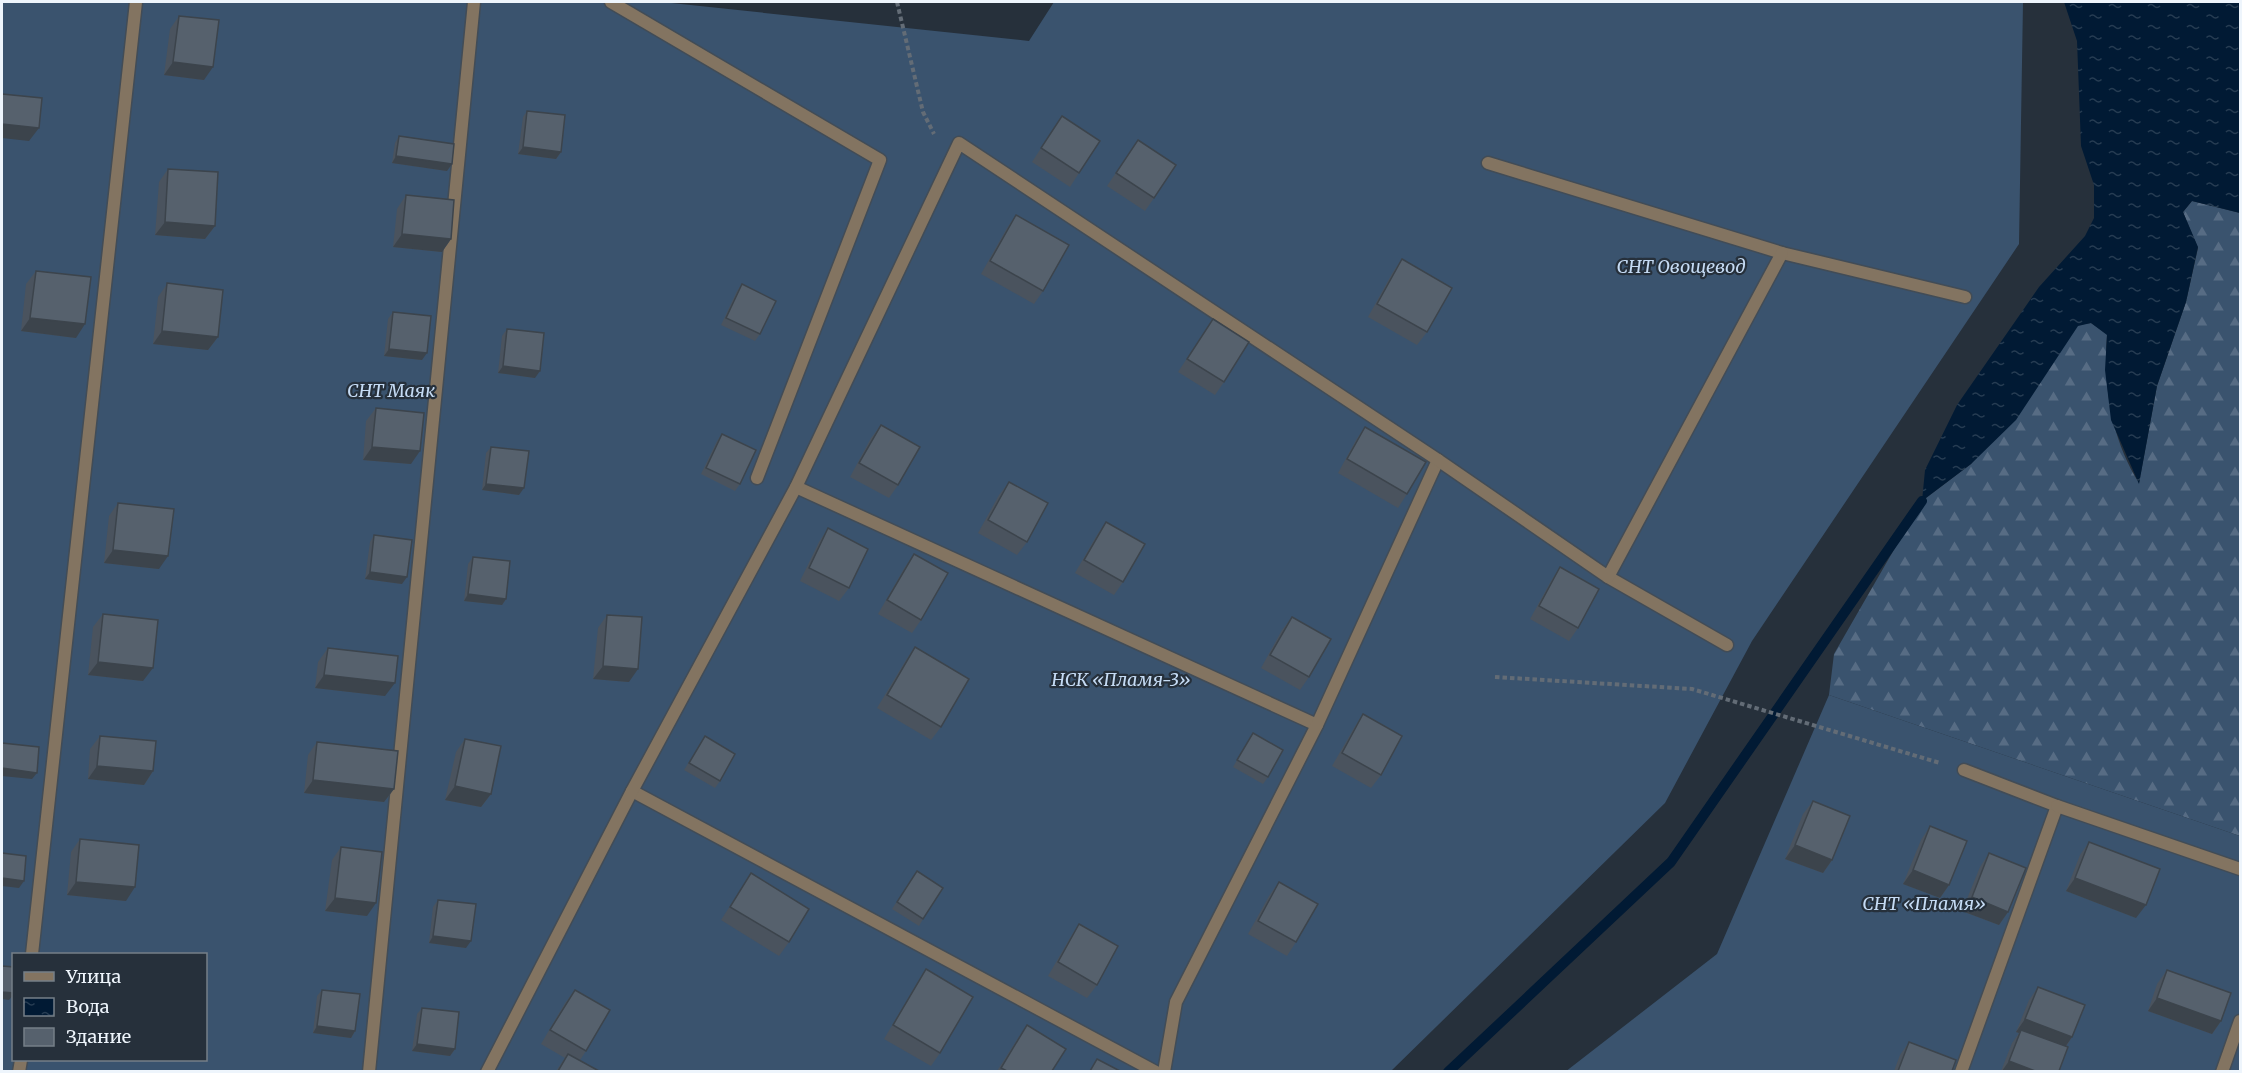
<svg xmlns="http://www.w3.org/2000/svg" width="2242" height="1073" viewBox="0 0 2242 1073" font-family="Merriweather,serif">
  <defs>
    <pattern id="forest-firs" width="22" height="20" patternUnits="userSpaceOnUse" patternTransform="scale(1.5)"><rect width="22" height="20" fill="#3a536e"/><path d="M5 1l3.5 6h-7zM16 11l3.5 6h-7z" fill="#576c84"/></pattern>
    <pattern id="water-ripples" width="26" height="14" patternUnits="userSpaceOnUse" patternTransform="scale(1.5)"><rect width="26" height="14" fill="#011a34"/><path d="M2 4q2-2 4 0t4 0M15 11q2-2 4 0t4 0" fill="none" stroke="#263c52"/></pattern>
  </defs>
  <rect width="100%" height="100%" fill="#26303b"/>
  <path fill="url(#forest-firs)" d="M2192,201L2240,213V836L1829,695L1834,654L1922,501L1971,464L2078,325L2091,323L2107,334C2103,386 2111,438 2139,483L2157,386L2186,302L2198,248L2183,212Z"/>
  <g fill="#3a536e" fill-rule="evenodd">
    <path d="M2,2H662L1029,41L1054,2H2023L2019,244L1752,641L1665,803L1391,1071L2,1072ZM14,954H206V1060H14Z"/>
    <path d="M1829,695L2240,836V1071L1565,1072L1717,954Z"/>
  </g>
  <path fill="url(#water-ripples)" d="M2064,2H2240V213L2192,201L2183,212L2198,247L2186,302L2157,386L2139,484L2111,420L2105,370L2107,335L2091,323L2078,326L2016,420L1971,464L1922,501L1925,470L1957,405L2039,287L2085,236L2094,218V185L2081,146L2077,41Z"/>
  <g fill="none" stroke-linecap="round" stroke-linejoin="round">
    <path stroke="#011a34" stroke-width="10" d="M1448,1072L1671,862L1922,501"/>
    <defs>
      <g id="service">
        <path d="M611,2L880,160L757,478"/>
        <path d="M1488,163L1782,253L1965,297"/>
        <path d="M796,487L1317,725"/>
        <path d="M1608,577L1727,645"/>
        <path d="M632,791L1156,1072"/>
        <path d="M32,954L136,2"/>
        <path d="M19,1072L21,1060"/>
        <path d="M369,1072L474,2"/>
        <path d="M1164,1072L1176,1002L1317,725L1438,460"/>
        <path d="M1961,1072L2057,806L1964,770"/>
        <path d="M2222,1072L2240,1021"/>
      </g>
      <g id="minor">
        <path d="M2057,806L2240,869"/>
        <path d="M487,1072L632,791L796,487L959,143L1438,460L1608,577L1782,253"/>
      </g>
    </defs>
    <use href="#service" stroke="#424c56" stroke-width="15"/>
    <use href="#minor" stroke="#424c56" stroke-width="15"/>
    <g stroke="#636c76" stroke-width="4" stroke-dasharray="4.5 3" stroke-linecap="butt">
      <path d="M897,2L923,112L934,134"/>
      <path d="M1495,677L1692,689L1940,763"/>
    </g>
    <use href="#service" stroke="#837461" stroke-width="12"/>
    <use href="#minor" stroke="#837461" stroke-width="12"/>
  </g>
  <g fill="#4a535e">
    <path d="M179,16L204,80L164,75L170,29Z"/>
    <path d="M527,111L561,152L556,159L518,154L523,117Z"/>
    <path d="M1062,116L1079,173L1070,187L1032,162Z"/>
    <path d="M399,136L447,171L392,163L395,143Z"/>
    <path d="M1138,140L1154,198L1145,211L1107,186Z"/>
    <path d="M168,169L215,226L205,239L155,235L159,182Z"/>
    <path d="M406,195L451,239L442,252L393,247L397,209Z"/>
    <path d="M1016,215L1043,291L1034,304L981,274L1007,228Z"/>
    <path d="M1402,259L1427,332L1417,345L1368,317L1393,272Z"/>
    <path d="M36,271L76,338L21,331L26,284Z"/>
    <path d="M167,284L218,337L208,350L153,344L158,297Z"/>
    <path d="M742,284L760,334L755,341L721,325L737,291Z"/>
    <path d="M393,312L422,360L384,356L388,319Z"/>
    <path d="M1213,319L1224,382L1215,395L1178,372Z"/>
    <path d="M507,329L535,378L498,373L502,336Z"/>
    <path d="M376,408L411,464L363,460L366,421Z"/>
    <path d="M881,425L898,485L889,498L850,477L871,438Z"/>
    <path d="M1365,427L1407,494L1398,508L1338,473L1356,440Z"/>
    <path d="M722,434L740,484L735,491L701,474L717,441Z"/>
    <path d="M491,447L519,495L482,490L486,453Z"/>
    <path d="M1009,482L1027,542L1017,555L978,533L999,495Z"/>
    <path d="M118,503L159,569L104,563L109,516Z"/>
    <path d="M1106,522L1123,582L1114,595L1075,573L1097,535Z"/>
    <path d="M828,528L849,588L839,601L800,581L819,542Z"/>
    <path d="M374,535L402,584L365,579L370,542Z"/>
    <path d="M914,554L921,620L912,633L878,614L905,567Z"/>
    <path d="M473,557L506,599L502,605L464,601L468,564Z"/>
    <path d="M1560,567L1578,628L1569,641L1530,619L1551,581Z"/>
    <path d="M103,614L143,681L88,675L93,627Z"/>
    <path d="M607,615L629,682L593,679L598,628Z"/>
    <path d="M1292,617L1309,677L1300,690L1261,668L1282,630Z"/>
    <path d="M915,647L941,727L931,740L877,708L906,660Z"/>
    <path d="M328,648L385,696L315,688L318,662Z"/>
    <path d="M1363,714L1381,775L1371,788L1332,766L1354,728Z"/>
    <path d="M1253,733L1268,777L1263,784L1233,767Z"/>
    <path d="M100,736L153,771L144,785L88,779L90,749Z"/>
    <path d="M705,736L720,781L715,788L684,770Z"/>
    <path d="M465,739L491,794L481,807L445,800L456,752Z"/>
    <path d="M317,742L394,789L384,802L304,793L308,755Z"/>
    <path d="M1813,801L1832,860L1823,873L1785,859L1803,814Z"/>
    <path d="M1930,826L1949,885L1940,898L1903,884L1921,840Z"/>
    <path d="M80,839L126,901L67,895L71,852Z"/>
    <path d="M2089,842L2136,918L2066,891L2080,855Z"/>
    <path d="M341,847L367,916L325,911L332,860Z"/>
    <path d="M1989,853L2008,912L1999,925L1962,911L1980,867Z"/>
    <path d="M751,873L789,942L779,956L721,920Z"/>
    <path d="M912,878L923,919L919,926L892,909Z"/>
    <path d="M1279,882L1296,942L1287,956L1248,934L1269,896Z"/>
    <path d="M438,900L466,948L429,943L433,907Z"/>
    <path d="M1079,924L1097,985L1087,998L1048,976L1070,938Z"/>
    <path d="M926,969L940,1053L931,1066L884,1039L917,983Z"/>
    <path d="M2167,970L2221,1021L2212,1034L2148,1011L2157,984Z"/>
    <path d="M2038,987L2072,1037L2066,1047L2059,1071H2001L2012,1043L2019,1033L2016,1032L2029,1000Z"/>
    <path d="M322,990L355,1031L351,1038L313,1033L317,996Z"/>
    <path d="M575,990L586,1051L580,1060L599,1071H556L565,1058L541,1044L565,1003Z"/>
    <path d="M422,1008L455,1049L450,1056L412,1051L417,1014Z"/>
    <path d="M1027,1025L1052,1071H997L1018,1038Z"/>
    <path d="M1909,1042L1952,1071H1894L1900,1055Z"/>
  </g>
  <g fill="#3c444c">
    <path d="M173,62L213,67L204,80L164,75Z"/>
    <path d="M2,124L39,128L29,141L2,138Z"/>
    <path d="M523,147L561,152L556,159L518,154Z"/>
    <path d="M396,156L452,164L447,171L392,163Z"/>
    <path d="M165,222L215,226L205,239L155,235Z"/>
    <path d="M402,234L451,239L442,252L393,247Z"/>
    <path d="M30,318L85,324L76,338L21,331Z"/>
    <path d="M162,331L218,337L208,350L153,344Z"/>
    <path d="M389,349L427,353L422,360L384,356Z"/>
    <path d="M503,366L540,371L535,378L498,373Z"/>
    <path d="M372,447L420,451L411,464L363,460Z"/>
    <path d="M486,484L524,488L519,495L482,490Z"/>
    <path d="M113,550L168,556L159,569L104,563Z"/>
    <path d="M370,572L407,577L402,584L365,579Z"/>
    <path d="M468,594L506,599L502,605L464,601Z"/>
    <path d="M98,662L153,668L143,681L88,675Z"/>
    <path d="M603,666L638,669L629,682L593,679Z"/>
    <path d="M324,675L395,683L385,696L315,688Z"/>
    <path d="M97,766L153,771L144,785L88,779Z"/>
    <path d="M2,768L37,773L32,779L2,776Z"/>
    <path d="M313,780L394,789L384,802L304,793Z"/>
    <path d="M455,786L491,794L481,807L445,800Z"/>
    <path d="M1795,845L1832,860L1823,873L1785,859Z"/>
    <path d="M1913,870L1949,885L1940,898L1903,884Z"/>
    <path d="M2,878L24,881L19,888L2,886Z"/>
    <path d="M2075,878L2146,905L2136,918L2066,891Z"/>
    <path d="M76,882L135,887L126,901L67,895Z"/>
    <path d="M1972,897L2008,912L1999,925L1962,911Z"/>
    <path d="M335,898L376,903L367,916L325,911Z"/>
    <path d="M433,936L471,941L466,948L429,943Z"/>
    <path d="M2,992L14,993V994L9,1000L2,999Z"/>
    <path d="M2157,998L2221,1021L2212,1034L2148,1011Z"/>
    <path d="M2025,1019L2072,1037L2063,1050L2021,1030L2019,1033L2016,1032Z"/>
    <path d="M317,1026L355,1031L351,1038L313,1033Z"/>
    <path d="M417,1044L455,1049L450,1056L412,1051Z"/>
    <path d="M2009,1061L2035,1071H2002Z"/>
  </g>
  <g fill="#56616d" stroke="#3c444c" stroke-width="1.5">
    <path d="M179,16L219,20L213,67L173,62Z"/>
    <path d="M2,94L42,98L39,128L2,124Z"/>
    <path d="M527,111L565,115L561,152L523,147Z"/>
    <path d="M1062,116L1100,141L1079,173L1041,148Z"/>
    <path d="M399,136L454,144L452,164L396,156Z"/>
    <path d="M1138,140L1176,165L1154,198L1116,173Z"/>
    <path d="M168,169L218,172L215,226L165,222Z"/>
    <path d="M406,195L454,200L451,239L402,234Z"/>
    <path d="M1016,215L1069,245L1043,291L990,261Z"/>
    <path d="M1402,259L1452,288L1427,332L1377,304Z"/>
    <path d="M36,271L91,277L85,324L30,318Z"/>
    <path d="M167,283L223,290L218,337L162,331Z"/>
    <path d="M742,284L776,301L760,334L726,318Z"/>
    <path d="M393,312L431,316L427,353L389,349Z"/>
    <path d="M1213,319L1249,342L1224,382L1187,359Z"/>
    <path d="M507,329L544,333L540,371L503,366Z"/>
    <path d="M376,408L424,413L420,451L372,447Z"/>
    <path d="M881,425L920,447L898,485L859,463Z"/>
    <path d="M1365,427L1426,462L1407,494L1347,459Z"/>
    <path d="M722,434L756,450L740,484L706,468Z"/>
    <path d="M491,447L529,451L524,488L486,484Z"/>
    <path d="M1009,482L1048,503L1027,542L988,520Z"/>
    <path d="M118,503L174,509L168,556L113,550Z"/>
    <path d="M1106,522L1145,544L1123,582L1084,560Z"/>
    <path d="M828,528L868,549L849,588L809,568Z"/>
    <path d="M374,535L412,540L407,577L370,572Z"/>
    <path d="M914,554L948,573L921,620L887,600Z"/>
    <path d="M473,557L510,561L506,599L468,594Z"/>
    <path d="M1560,567L1599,589L1578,628L1539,606Z"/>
    <path d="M103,614L158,620L153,668L98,662Z"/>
    <path d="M607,615L642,617L638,669L603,666Z"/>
    <path d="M1292,617L1331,639L1309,677L1270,655Z"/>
    <path d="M915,647L969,679L941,727L887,695Z"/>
    <path d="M328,648L398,656L395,683L324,675Z"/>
    <path d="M1363,714L1402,736L1381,775L1342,753Z"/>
    <path d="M1253,733L1283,750L1268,777L1237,760Z"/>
    <path d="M100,736L156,741L153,771L97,766Z"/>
    <path d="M705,736L735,754L720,781L689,763Z"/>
    <path d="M465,739L501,746L491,794L455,786Z"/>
    <path d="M317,742L398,751L394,789L313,780Z"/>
    <path d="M2,743L39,747L37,773L2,768Z"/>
    <path d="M1813,801L1850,816L1832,860L1795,845Z"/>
    <path d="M1930,826L1967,841L1949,885L1913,870Z"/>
    <path d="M80,839L139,845L135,887L76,882Z"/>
    <path d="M2089,842L2160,869L2146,905L2075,878Z"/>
    <path d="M341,847L382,852L376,903L335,898Z"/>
    <path d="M2,853L26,856L24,881L2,878Z"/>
    <path d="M1989,853L2026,868L2008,912L1972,897Z"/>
    <path d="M917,871L943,888L923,919L897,902Z"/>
    <path d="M751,873L809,909L789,942L730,907Z"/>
    <path d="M1279,882L1318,904L1296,942L1258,921Z"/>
    <path d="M438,900L476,904L471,941L433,936Z"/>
    <path d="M1079,924L1118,946L1097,985L1058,962Z"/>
    <path d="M2,966L14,967V993L2,992Z"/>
    <path d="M926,969L973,997L940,1053L893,1025Z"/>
    <path d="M2167,970L2231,993L2221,1021L2157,998Z"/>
    <path d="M2038,987L2085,1005L2072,1037L2025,1019Z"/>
    <path d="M322,990L360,994L355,1031L317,1026Z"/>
    <path d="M575,990L610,1010L586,1051L550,1030Z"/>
    <path d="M422,1008L459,1012L455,1049L417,1044Z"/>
    <path d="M1027,1025L1066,1049L1052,1071H1007L1001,1068Z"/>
    <path d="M2021,1030L2068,1047L2059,1071H2035L2009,1061Z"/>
    <path d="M1909,1042L1956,1060L1952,1071H1898Z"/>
    <path d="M568,1054L599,1071H558Z"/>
    <path d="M1097,1059L1120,1071H1090Z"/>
  </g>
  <g text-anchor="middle" stroke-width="4.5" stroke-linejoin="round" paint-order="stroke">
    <g font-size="18" font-style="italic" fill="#c5dbf4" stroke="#26303b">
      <text x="1681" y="273">СНТ Овощевод</text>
      <text x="391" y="397">СНТ Маяк</text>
      <text x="1121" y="686">НСК «Пламя-3»</text>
      <text x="1924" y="910">СНТ «Пламя»</text>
    </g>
  </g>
  <rect width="2242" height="1073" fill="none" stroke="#eef5fc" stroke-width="6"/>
  <rect x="12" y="953" width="195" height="108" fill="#26303b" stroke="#767f88" stroke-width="1.5"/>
  <rect x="24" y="972" width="30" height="9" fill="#837461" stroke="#767f88" stroke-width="1.5"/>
  <text x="66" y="983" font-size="18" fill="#eef5fc">Улица</text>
  <rect x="24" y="998" width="30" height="18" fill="url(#water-ripples)" stroke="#767f88" stroke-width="1.5"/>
  <text x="66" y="1013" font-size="18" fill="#eef5fc">Вода</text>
  <rect x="24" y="1028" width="30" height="18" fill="#56616d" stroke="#767f88" stroke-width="1.5"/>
  <text x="66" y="1043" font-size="18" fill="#eef5fc">Здание</text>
</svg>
